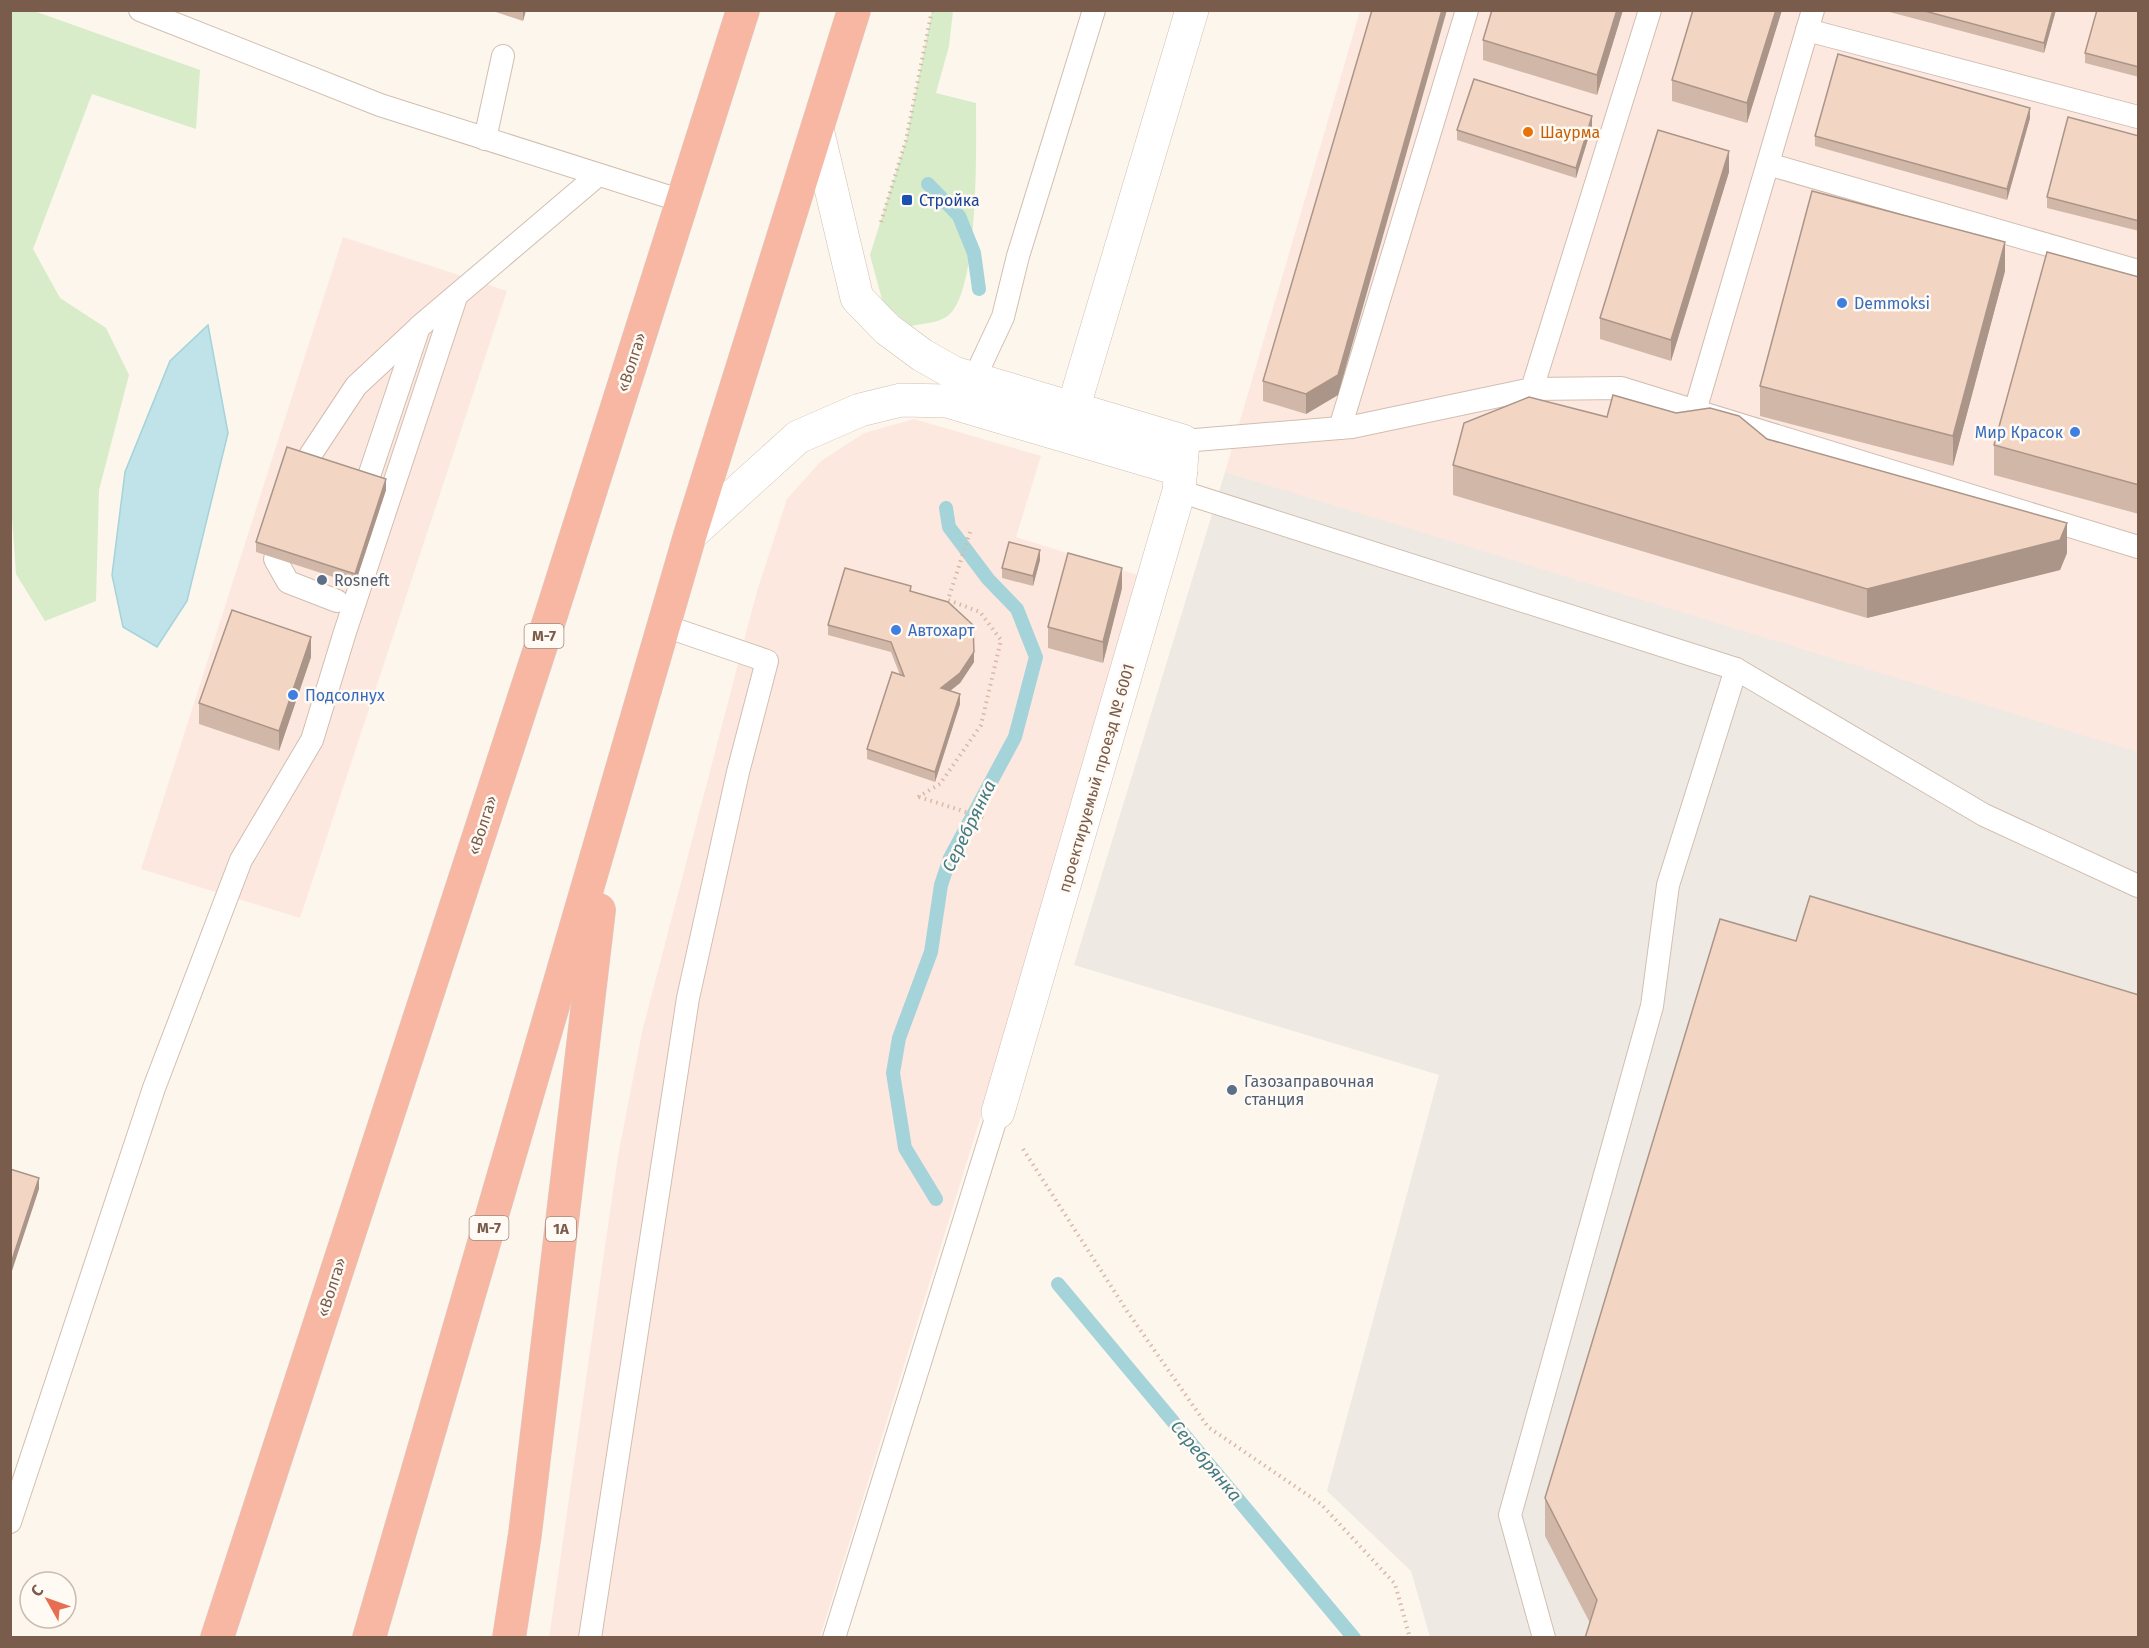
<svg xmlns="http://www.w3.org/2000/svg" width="2149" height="1648" viewBox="0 0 2149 1648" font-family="'Fira Sans',sans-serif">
  <rect width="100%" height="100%" fill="#fdf6ec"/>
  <g fill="#fde8e0">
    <path d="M1360,11H2138V757L1225,472Z"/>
    <path d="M343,237L507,291L300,918L141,869Z"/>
    <path d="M914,419L1041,456L1016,537L1138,575L990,1087L820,1637L549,1638L618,1156L642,1032L757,591L787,499L821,461L864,433Z"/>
  </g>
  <path fill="#efe9e4" d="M1225,472L2138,752V1637H1430L1411,1571L1327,1491L1439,1075L1074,965Z"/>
  <g fill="#d8ecc9">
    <path d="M10,11H34L200,70L196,129L92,94L33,249L60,298L106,328L129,375L99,490L96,601L45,621L16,574L11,502Z"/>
    <path d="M932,11H953L949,46L936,93L976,103C976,142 980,297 946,317C937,323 921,324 911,326L883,303L870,255L906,140Z"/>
  </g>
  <path fill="#bfe3e8" stroke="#a5d3da" stroke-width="1.5" d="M208,325L228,433L187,601L157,647L123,627L112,575L125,472L170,361Z"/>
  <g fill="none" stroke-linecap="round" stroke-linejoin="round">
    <g stroke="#a5d3da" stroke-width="14">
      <path d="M928,184L959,216L974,253L979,289"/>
      <path d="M936,1199L905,1148L893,1073L899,1038L931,952L941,885L950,858L1015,737L1036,657L1017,609L988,579L949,527L946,508"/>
      <path d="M1058,1284L1354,1638"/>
    </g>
    <defs>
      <g id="lane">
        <path d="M140,10L380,105L682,201"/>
        <path d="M1807,30L2138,117"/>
        <path d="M485,139L503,56"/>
        <path d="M1768,164L2138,271"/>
        <path d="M974,379L1003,317L1018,256L1094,10"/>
        <path d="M1532,389L1621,388L2138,547"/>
        <path d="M1695,411L1813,10"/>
        <path d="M1340,428L1467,10"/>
        <path d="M1183,441L1352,427L1532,389L1650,10"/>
        <path d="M305,463L356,386L416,330"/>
        <path d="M367,482L419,327L598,175"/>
        <path d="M1179,491L1736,669L1984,815L2138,886"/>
        <path d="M275,559L288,582L337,601"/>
        <path d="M10,1522L154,1088L241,860L312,740L345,632L456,297"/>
        <path d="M590,1638L688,998L738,772L767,661L665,626"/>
        <path d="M834,1638L998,1112"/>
        <path d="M1544,1638L1510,1515L1652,1006L1668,885L1736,669"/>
      </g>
      <g id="street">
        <path d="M817,129L857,298L887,329L922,355L954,373L1183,441L1179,491L998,1112"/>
        <path d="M1073,409L1192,10"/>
        <path d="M690,535L798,437L860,410L901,400L947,401L1181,470"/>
      </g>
      <g id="highway">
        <path d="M217,1638L551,615L743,10"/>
        <path d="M369,1638L690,535L854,10"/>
        <path d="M509,1638L525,1534L599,910"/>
      </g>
    </defs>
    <use href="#lane" stroke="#d1beb0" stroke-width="24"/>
    <use href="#street" stroke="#d1beb0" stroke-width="34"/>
    <use href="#highway" stroke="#dad1cd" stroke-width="34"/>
    <g stroke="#d9b8a5" stroke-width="4" stroke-dasharray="1.5 4.5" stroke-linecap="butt">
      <path d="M881,222L906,140L932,10"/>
      <path d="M918,797L940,784L981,725L1001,640L980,612L948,600L970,532"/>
      <path d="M919,797L985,818"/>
      <path d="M1023,1149L1127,1311L1208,1427L1321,1504L1395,1584L1410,1638"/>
    </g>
    <use href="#lane" stroke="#fff" stroke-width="22"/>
    <use href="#street" stroke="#fff" stroke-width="33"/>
    <use href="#highway" stroke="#f7b7a3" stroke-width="33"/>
  </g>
  <g fill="#d1b7a8">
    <path d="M490,10H526L523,21Z"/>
    <path d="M1492,10H1623L1597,95L1483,60V40Z"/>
    <path d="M1782,10L1747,123L1672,101V80Z"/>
    <path d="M1882,10H2056L2044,53Z"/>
    <path d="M2139,10V77L2085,63V53Z"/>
    <path d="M2030,118L2007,200L1815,146V136Z"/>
    <path d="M1592,126L1576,178L1457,140V130Z"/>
    <path d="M2139,136V231L2047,208V197Z"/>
    <path d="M1729,172L1671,361L1600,339V318Z"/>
    <path d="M2005,271L1953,466L1760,416V386Z"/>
    <path d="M2139,277V514L1994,475V445Z"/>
    <path d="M1263,381L1338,395L1306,414L1263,401Z"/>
    <path d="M1767,439L2067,553L2060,570L1867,618L1453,495V465Z"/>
    <path d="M386,490L355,584L256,552V542Z"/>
    <path d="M1040,560L1033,586L1002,578V568Z"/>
    <path d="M1122,588L1103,663L1048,648V627Z"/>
    <path d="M911,592L974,662L960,683L950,691L960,704L935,782L867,759V749L900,675L891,652L828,635V625Z"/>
    <path d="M311,657L279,751L199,724V703Z"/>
    <path d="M1796,941L1590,1623L1545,1536V1498Z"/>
  </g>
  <g fill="#aa9588">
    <path d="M523,10H526L523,21Z"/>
    <path d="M1442,10H1447L1338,395L1306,414V394Z"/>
    <path d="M1617,10H1623L1597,95V75Z"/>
    <path d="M1776,10H1782L1747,123V103Z"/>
    <path d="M2053,10H2056L2044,53V43Z"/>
    <path d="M2030,108V118L2007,200V189Z"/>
    <path d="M1592,116V126L1576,178V168Z"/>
    <path d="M1729,151V172L1671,361V340Z"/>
    <path d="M2005,242V271L1953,466V436Z"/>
    <path d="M386,479V490L355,584V574Z"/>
    <path d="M2067,523V553L2060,570L1867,618V589Z"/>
    <path d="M1040,550V560L1033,586V576Z"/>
    <path d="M1122,568V588L1103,663V642Z"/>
    <path d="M311,637V657L279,751V731Z"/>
    <path d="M974,652V662L960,683L941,698V688Z"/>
    <path d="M960,694V704L935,782V772Z"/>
    <path d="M39,1178V1189L10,1277V1266Z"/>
  </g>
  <g fill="#f3d5c3" stroke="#aa9588" stroke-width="1.5">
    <path d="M1372,10H1442L1338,375L1306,394L1263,381Z"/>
    <path d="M1492,10H1617L1597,75L1483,40Z"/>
    <path d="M1693,10H1776L1747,103L1672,80Z"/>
    <path d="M1921,10H2053L2044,43Z"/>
    <path d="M2097,10H2139V67L2085,53Z"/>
    <path d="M1838,54L2030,108L2007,189L1815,136Z"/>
    <path d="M1474,79L1592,116L1576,168L1457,130Z"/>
    <path d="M2068,117L2139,136V221L2047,197Z"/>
    <path d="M1658,130L1729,151L1671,340L1600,318Z"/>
    <path d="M1812,191L2005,242L1953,436L1760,386Z"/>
    <path d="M2047,252L2139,277V485L1994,445Z"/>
    <path d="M1613,395L1676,413L1710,408L1739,416L1767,439L2067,523L2060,540L1867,589L1453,465L1464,423L1529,397L1607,417Z"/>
    <path d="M287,447L386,479L355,574L256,542Z"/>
    <path d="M1009,542L1040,550L1033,576L1002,568Z"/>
    <path d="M1068,553L1122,568L1103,642L1048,627Z"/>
    <path d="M845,568L911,586L910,591L948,602L973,625L974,652L960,673L941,688L960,694L935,772L867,749L892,672L904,676L891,642L828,625Z"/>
    <path d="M232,610L311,637L279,731L199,703Z"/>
    <path d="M1810,896L2139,995V1638H1585L1597,1600L1545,1498L1720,919L1796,941Z"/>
    <path d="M10,1169L39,1178L10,1266Z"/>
  </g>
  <circle fill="#e8710a" stroke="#fffaf3" stroke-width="2" cx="1528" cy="132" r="6"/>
  <rect fill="#1a4fb4" stroke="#fffaf3" stroke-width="2" x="901" y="194" width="12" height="12" rx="3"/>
  <g fill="#3f7fe0" stroke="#fffaf3" stroke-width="2">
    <circle cx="1842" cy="303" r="6"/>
    <circle cx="2075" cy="432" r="6"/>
    <circle cx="896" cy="630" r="6"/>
    <circle cx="293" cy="695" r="6"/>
  </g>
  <g fill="#5c6f8a" stroke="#fffaf3" stroke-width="2">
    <circle cx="322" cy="580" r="6"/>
    <circle cx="1232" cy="1090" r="6"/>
  </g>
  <g text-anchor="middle" stroke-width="5" stroke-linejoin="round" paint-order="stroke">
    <g fill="#fffaf3" stroke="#a28b7f" stroke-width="1.5">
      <rect x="524.5" y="624" width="39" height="24" rx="4.5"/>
      <rect x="469.5" y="1216" width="39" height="24" rx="4.5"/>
      <rect x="546" y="1217" width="30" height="24" rx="4.5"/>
    </g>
    <g font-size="15" font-weight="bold" fill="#7a5c4d">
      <text x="544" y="641">М-7</text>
      <text x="489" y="1233">М-7</text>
      <text x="561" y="1234">1A</text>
    </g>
    <g font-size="16" fill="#c56008" stroke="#fffaf3" text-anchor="start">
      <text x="1540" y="138">Шаурма</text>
    </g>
    <g font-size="16" fill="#164399" stroke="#fffaf3" text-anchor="start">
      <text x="919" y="206">Стройка</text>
    </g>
    <g font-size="16" fill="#366cbe" stroke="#fffaf3" text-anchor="start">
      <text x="1854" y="309">Demmoksi</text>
      <text x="2063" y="438" text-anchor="end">Мир Красок</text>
      <text x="908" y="636">Автохарт</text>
      <text x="305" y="701">Подсолнух</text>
    </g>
    <g font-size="16" fill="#7a5c4d" stroke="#fffaf3">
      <text transform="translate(631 362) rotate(-72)" y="6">«Волга»</text>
      <text transform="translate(1096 778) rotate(-74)" y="6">проектируемый проезд № 6001</text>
      <text transform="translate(482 825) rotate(-72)" y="6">«Волга»</text>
      <text transform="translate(331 1287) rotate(-72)" y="6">«Волга»</text>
    </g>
    <g font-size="16" fill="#4e5e75" stroke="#fffaf3" text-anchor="start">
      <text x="334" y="586">Rosneft</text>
      <text x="1244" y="1087">Газозаправочная<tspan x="1244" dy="18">станция</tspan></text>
    </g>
    <g font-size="18" font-style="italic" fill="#437c86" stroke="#fffaf3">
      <text transform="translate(969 826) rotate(-64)" y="6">Серебрянка</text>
      <text transform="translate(1206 1461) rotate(50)" y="6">Серебрянка</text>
    </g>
  </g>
  <rect width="2149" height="1648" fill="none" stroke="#7a5c4d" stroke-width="24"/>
  <g transform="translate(48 1600) rotate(310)"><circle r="28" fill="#fffaf3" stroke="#cabbb1" stroke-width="1.5"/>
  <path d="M0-4.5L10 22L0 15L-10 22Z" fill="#e76f51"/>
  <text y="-9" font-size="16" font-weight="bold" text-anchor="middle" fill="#7a5c4d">С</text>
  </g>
</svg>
